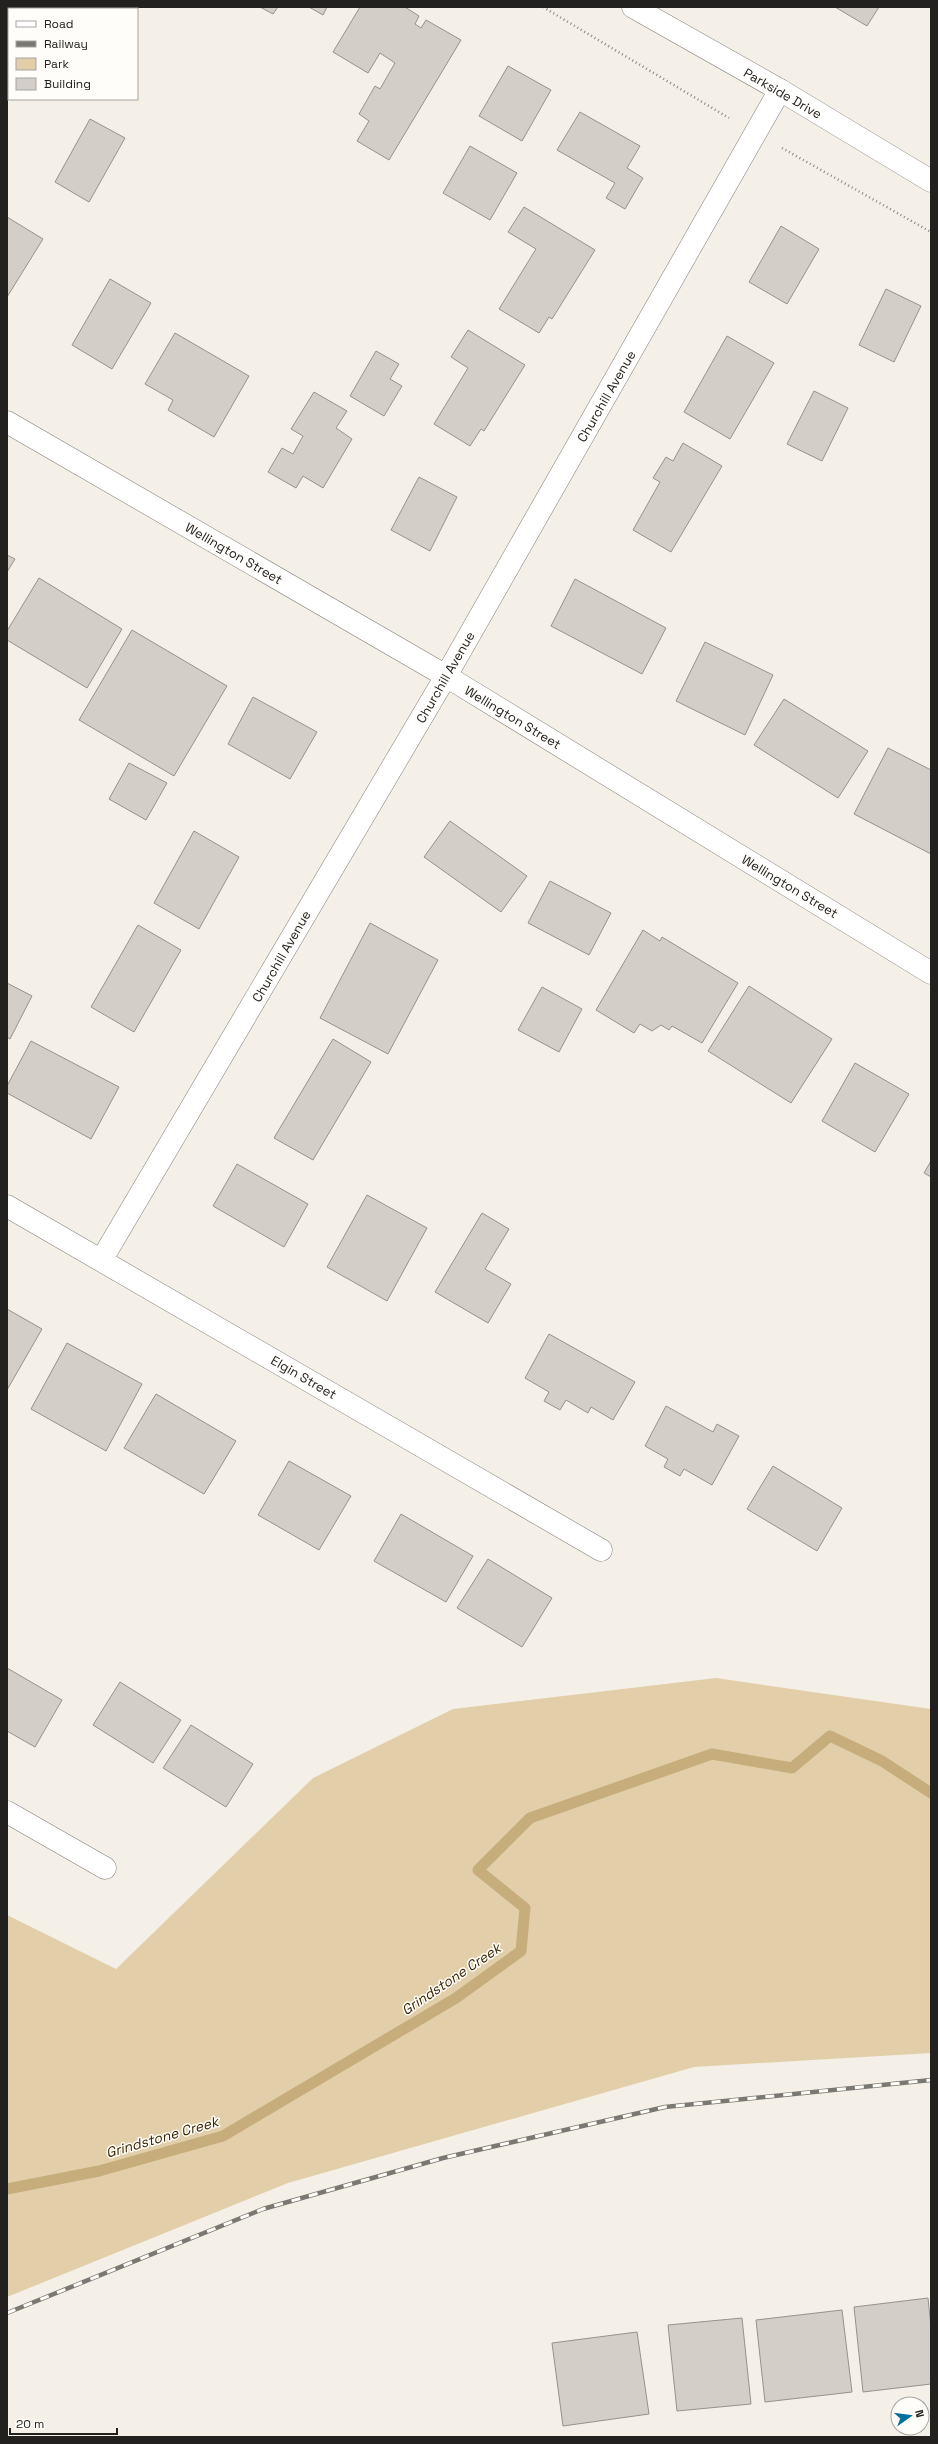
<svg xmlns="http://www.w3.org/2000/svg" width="938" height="2444" viewBox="0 0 938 2444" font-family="'Space Grotesk',sans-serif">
  <rect width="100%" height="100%" fill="#f4f0e8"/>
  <path fill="#e2cfa9" d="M716,1678L931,1709V2053L694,2067L288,2183L7,2297V1915L116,1969L313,1778L453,1709Z"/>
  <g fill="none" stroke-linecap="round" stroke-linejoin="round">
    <path stroke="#c6ad7b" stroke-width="11" d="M7,2189L99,2171L223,2136L456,1998L521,1951L525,1908L478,1870L530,1818L712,1754L792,1768L830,1736L882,1761L931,1793"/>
  </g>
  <g fill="#d3cfc8" stroke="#96928b">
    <path d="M260,7H278L273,14Z"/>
    <path d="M309,7H327L323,15Z"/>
    <path d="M360,7H405L419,16L415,24L421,28L426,20L461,40L389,160L357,141L369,121L359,114L375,86L380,89L395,63L380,53L368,73L333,52Z"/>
    <path d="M835,7H879L867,26Z"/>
    <path d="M508,66L551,90L522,141L479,116Z"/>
    <path d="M580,112L640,146L627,168L643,178L625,209L606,198L615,183L557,150Z"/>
    <path d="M90,119L125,138L89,202L55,182Z"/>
    <path d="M470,146L517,173L490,220L443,193Z"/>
    <path d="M524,207L595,250L552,319L549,317L539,333L499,309L536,249L508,232Z"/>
    <path d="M7,217L43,239L7,297Z"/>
    <path d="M781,226L819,249L787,304L749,282Z"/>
    <path d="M110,279L151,303L112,369L72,345Z"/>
    <path d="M886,289L921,306L894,362L859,345Z"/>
    <path d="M468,330L525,365L484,431L481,429L470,446L434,424L468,368L451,357Z"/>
    <path d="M175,333L249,376L214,437L168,410L173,400L145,384Z"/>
    <path d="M727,336L774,363L730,439L684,412Z"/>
    <path d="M376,351L399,364L390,379L402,386L384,416L350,396Z"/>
    <path d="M814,391L848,408L822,461L787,444Z"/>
    <path d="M314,392L347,411L336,428L352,439L323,488L303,476L296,488L268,472L282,448L293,454L303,436L291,429Z"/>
    <path d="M683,443L722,466L671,552L633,530L660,482L653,478L666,457L673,461Z"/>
    <path d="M419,477L457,497L430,551L391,530Z"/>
    <path d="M7,555L15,559L7,572Z"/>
    <path d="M39,578L122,629L87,688L7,640V631Z"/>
    <path d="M575,579L666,628L642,674L551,626Z"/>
    <path d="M132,630L227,686L174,776L79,720Z"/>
    <path d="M705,642L773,675L745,735L676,701Z"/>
    <path d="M253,697L317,732L290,779L228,744Z"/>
    <path d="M784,699L868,751L838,798L754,745Z"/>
    <path d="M888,748L931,770V854L854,814Z"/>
    <path d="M129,763L167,783L146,820L109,799Z"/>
    <path d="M450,821L527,876L501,912L424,857Z"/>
    <path d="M194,831L239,857L199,929L154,903Z"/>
    <path d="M550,881L611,913L589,955L528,923Z"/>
    <path d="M370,923L438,960L388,1054L320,1018Z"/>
    <path d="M138,925L181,950L134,1032L91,1007Z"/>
    <path d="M643,930L660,941L662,937L738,983L702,1043L672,1026L669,1030L661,1025L652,1031L640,1024L634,1033L596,1010Z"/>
    <path d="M7,983L32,996L10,1039L7,1037Z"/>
    <path d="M749,986L832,1039L791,1103L708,1051Z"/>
    <path d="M542,987L582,1009L559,1052L518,1030Z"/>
    <path d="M333,1039L371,1062L313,1160L274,1138Z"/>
    <path d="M31,1041L119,1087L91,1139L7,1093V1086Z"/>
    <path d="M855,1063L909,1094L875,1152L822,1121Z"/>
    <path d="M931,1161V1177L924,1173Z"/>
    <path d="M237,1164L308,1204L284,1247L213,1206Z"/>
    <path d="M367,1195L427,1228L387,1301L327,1267Z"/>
    <path d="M482,1213L509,1229L485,1269L511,1284L488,1323L435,1292Z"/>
    <path d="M7,1309L42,1329L7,1390Z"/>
    <path d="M549,1334L635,1382L613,1420L591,1407L588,1413L566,1400L560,1410L544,1401L549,1392L525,1378Z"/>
    <path d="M67,1343L142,1384L106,1451L31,1409Z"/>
    <path d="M156,1394L236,1441L204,1494L124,1448Z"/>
    <path d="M666,1406L713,1432L717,1424L739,1436L712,1485L684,1469L680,1476L664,1467L668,1459L645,1446Z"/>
    <path d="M289,1461L351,1496L319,1550L258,1515Z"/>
    <path d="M773,1466L842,1508L817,1551L747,1509Z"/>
    <path d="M401,1514L473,1556L446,1602L374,1561Z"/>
    <path d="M488,1559L552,1598L522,1647L457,1608Z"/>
    <path d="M7,1668L62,1700L35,1747L7,1731Z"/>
    <path d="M120,1682L181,1720L153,1763L93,1725Z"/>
    <path d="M191,1725L253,1764L226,1807L163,1768Z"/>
    <path d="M928,2298L931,2327V2384L863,2392L854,2307Z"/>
    <path d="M842,2310L852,2392L765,2402L756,2320Z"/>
    <path d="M742,2318L751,2404L677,2411L668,2325Z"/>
    <path d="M637,2332L649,2414L563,2426L552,2343Z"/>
  </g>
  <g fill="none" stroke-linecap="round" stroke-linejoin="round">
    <defs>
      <g id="street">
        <path d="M7,422L446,676L931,973"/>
        <path d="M7,1206L601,1550"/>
        <path d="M102,1259L446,676L780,90"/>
        <path d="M7,1812L105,1868"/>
      </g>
      <path id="secondary" d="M633,7L780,90L931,181"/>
    </defs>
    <use href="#street" stroke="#837f79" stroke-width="23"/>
    <use href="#secondary" stroke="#837f79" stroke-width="23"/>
    <g stroke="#898681" stroke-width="2.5" stroke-dasharray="1 3" stroke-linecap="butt">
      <path d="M543,7L729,118"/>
      <path d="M782,148L931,232"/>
    </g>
    <use href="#street" stroke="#fff" stroke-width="22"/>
    <use href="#secondary" stroke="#fff" stroke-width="22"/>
    <defs>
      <path id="rail" d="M7,2313L263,2209L443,2158L665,2107L931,2080"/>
    </defs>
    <use href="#rail" stroke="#7b7873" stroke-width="4.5"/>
    <use href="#rail" stroke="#fffdfa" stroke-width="3" stroke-dasharray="9" stroke-linecap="butt"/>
  </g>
  <g text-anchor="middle" stroke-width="3" stroke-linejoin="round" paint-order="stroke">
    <g font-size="13" fill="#23211f" stroke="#fffdfa">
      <text transform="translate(783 93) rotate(30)" y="5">Parkside Drive</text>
      <text transform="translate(606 396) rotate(-60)" y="5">Churchill Avenue</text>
      <text transform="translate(234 553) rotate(30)" y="5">Wellington Street</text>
      <text transform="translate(445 677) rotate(-60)" y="5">Churchill Avenue</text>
      <text transform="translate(513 717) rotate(31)" y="5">Wellington Street</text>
      <text transform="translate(790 886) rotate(31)" y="5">Wellington Street</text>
      <text transform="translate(281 956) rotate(-60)" y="5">Churchill Avenue</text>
      <text transform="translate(304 1377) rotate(30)" y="5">Elgin Street</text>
    </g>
    <g font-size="14" font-style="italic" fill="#392700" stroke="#fffdfa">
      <text transform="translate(451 1979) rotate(-34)" y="5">Grindstone Creek</text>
      <text transform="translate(162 2137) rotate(-16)" y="5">Grindstone Creek</text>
    </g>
  </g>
  <rect width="938" height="2444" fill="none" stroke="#23211f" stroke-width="16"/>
  <rect x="8" y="8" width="130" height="92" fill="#fffdfa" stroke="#a7a5a2"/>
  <rect x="16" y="21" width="20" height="6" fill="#ffffff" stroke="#a7a5a2"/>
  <text x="44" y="28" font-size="12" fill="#23211f">Road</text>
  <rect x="16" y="41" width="20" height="6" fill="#7b7873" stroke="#a7a5a2"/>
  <text x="44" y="48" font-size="12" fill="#23211f">Railway</text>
  <rect x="16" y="58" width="20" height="12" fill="#e2cfa9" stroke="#a7a5a2"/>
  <text x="44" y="68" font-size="12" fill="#23211f">Park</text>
  <rect x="16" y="78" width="20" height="12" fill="#d3cfc8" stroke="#a7a5a2"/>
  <text x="44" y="88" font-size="12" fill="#23211f">Building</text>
  <g transform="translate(910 2416) rotate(76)"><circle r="19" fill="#fffdfa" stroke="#a7a5a2"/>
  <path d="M0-3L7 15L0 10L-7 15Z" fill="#01709c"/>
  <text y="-6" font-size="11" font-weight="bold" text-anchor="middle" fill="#23211f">N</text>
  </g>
  <path d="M10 2428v6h107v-6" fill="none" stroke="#23211f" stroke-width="2"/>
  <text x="16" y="2428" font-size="12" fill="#23211f" stroke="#fffdfa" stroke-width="3" paint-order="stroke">20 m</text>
</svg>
